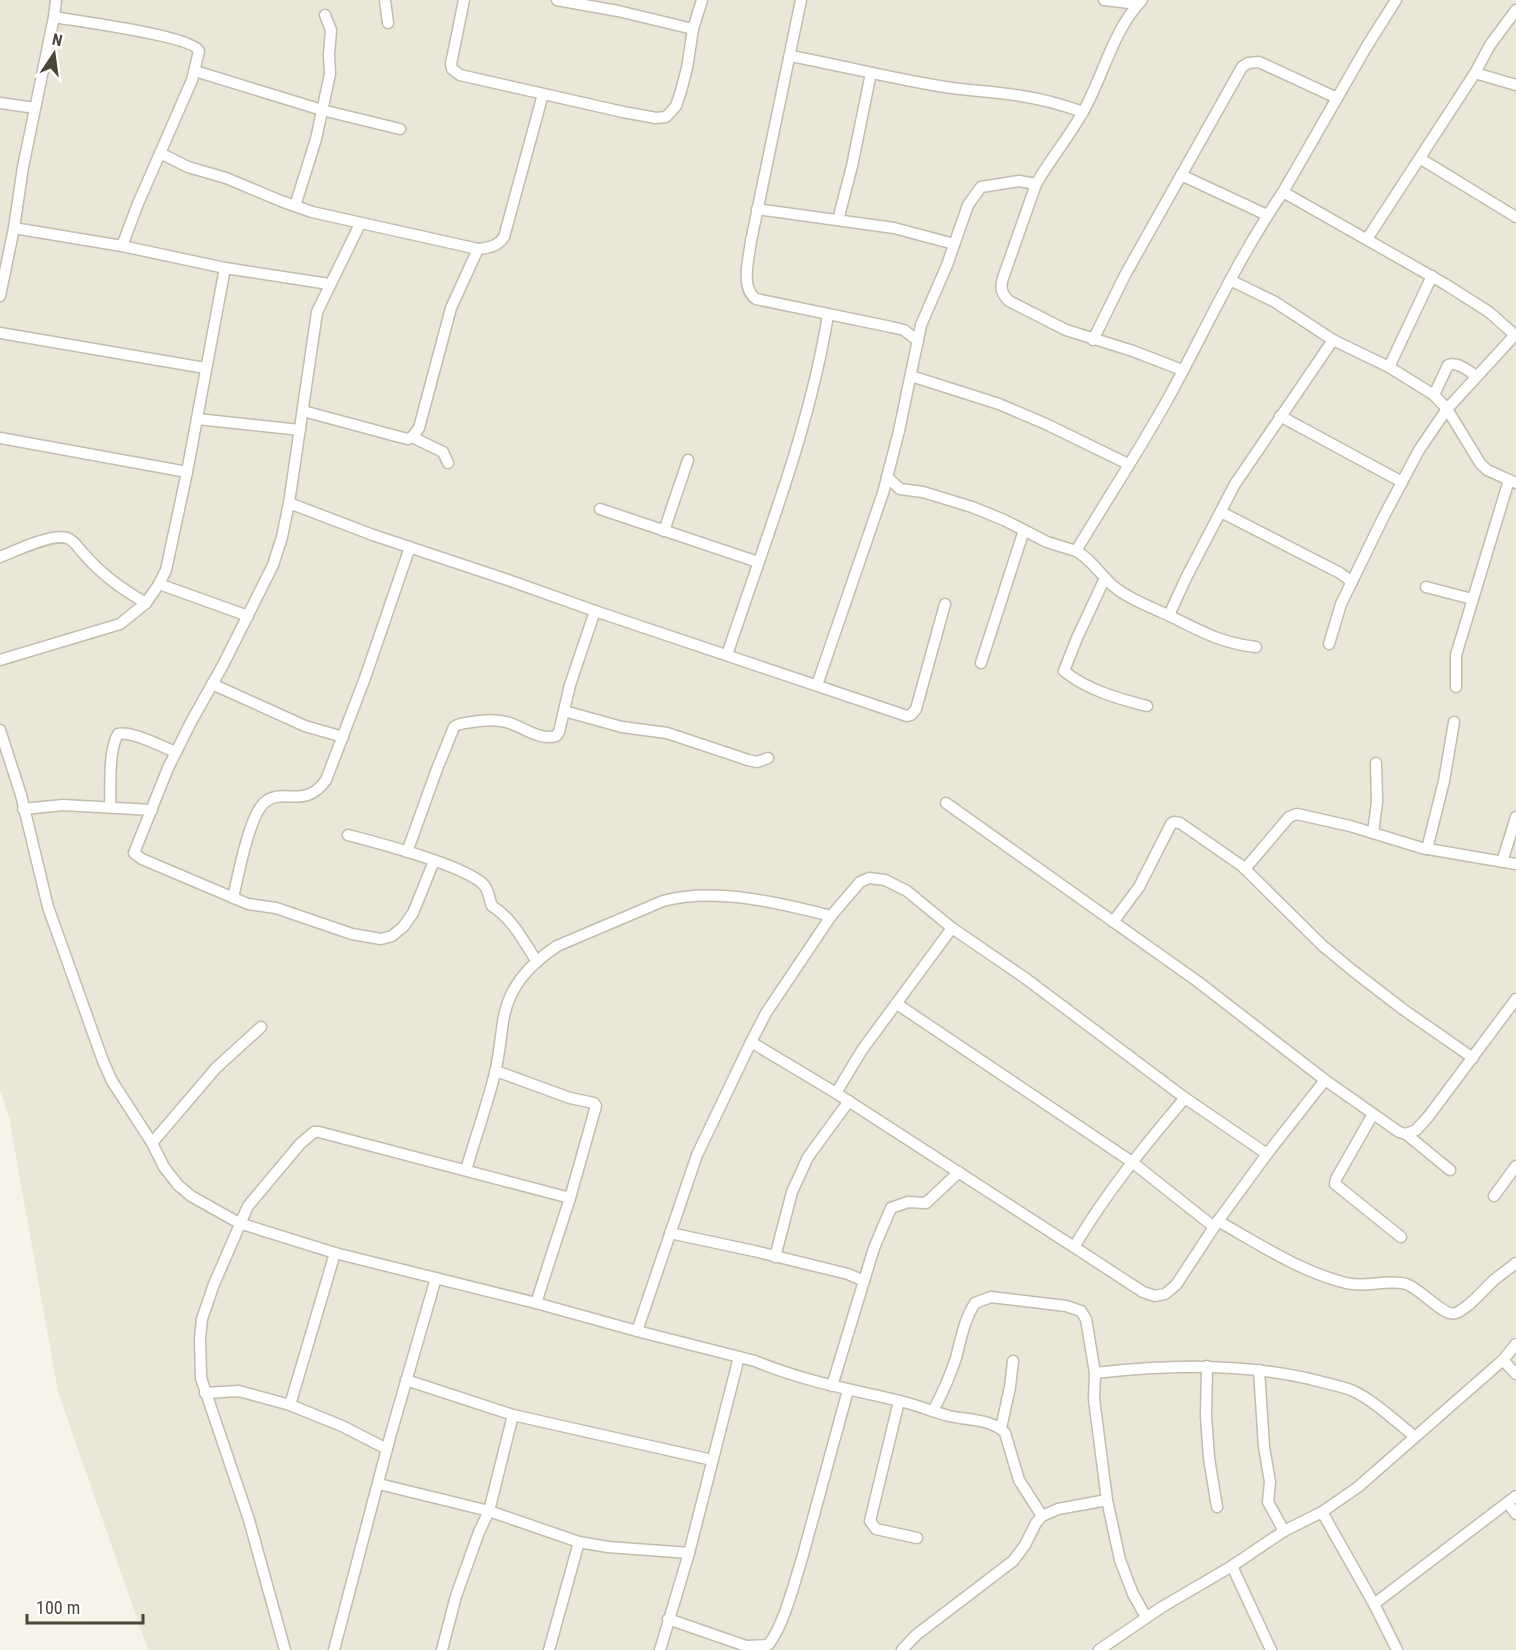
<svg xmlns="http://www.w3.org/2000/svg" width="1516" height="1650" viewBox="0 0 1516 1650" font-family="'Roboto Condensed',sans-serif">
  <rect width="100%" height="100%" fill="#f6f3ea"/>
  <path fill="#eae6d8" d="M0,0H1516V1650H148L58,1392L9,1117L0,1090Z"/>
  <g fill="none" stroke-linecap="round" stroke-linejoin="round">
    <defs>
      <g id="minor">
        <path d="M385,0L388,23"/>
        <path d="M464,0L451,64L452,69L460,75L623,112L656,118L666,117L676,106L681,91L687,68L693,29L702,0"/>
        <path d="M557,0L618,11L693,29"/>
        <path d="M801,0L751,241C749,258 740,288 756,299L891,327L904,330L918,341"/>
        <path d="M1104,0L1138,4"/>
        <path d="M54,17C77,21 192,36 199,51L192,80L137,206L122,246"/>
        <path d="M790,56C840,65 889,78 939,86C966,91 994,91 1021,96C1042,99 1063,105 1083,112"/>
        <path d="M195,71L322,110L400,129"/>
        <path d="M1475,73L1490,45L1516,10"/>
        <path d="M0,103L35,108"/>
        <path d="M160,153L188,167L226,178L281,201L312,212L478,249C489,248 498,246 504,237L543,94"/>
        <path d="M1421,159L1516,217"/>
        <path d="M1181,175L1267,215"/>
        <path d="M1036,184L1003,278C1000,288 1001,293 1009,301L1066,330L1133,351L1182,370"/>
        <path d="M1283,192L1445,284L1489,312L1516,336"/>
        <path d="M295,206L316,139L330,74L329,55L331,30L325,15"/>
        <path d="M757,209L894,228L954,244"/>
        <path d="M838,220L852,166L871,73"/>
        <path d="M360,224L317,312L289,503L282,537L273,565L223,665L191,722L168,768L134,853L142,859L248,904L276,908L352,934L381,939L392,936L403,927L413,913L434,861"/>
        <path d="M14,228L122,246L225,268L329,284"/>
        <path d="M1367,239L1475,73L1516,85"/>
        <path d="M1230,280L1275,302L1333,340L1389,367L1434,395L1447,409L1480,463L1487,470L1516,483"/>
        <path d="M0,296L14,228L23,167L54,17L56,0"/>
        <path d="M0,333L205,368"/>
        <path d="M1093,340L1125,275L1242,67L1248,63L1259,62L1337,98"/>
        <path d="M1389,367L1432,276"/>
        <path d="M911,376L999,404L1046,424L1128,464"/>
        <path d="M1434,395L1448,365C1459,362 1467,370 1476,376"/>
        <path d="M303,411L396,436L408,439L412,437L443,452L448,463"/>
        <path d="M1280,416L1402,482"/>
        <path d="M197,419L300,430"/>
        <path d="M412,437L419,428L451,308L478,249"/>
        <path d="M0,438L187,472"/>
        <path d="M887,477L900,489L923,492L972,507L1004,520L1047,542L1076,551C1107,499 1141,448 1170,395C1207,327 1239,256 1283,192L1367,46L1396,0"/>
        <path d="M289,503L373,535L508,580L595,611L907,716L911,715L916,709L945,604"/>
        <path d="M600,509L758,562"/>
        <path d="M1221,512L1340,573L1352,582"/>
        <path d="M664,531L688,460"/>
        <path d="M1076,551C1092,559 1102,578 1117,589C1133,601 1151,607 1170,616C1201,631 1220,643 1256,647"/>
        <path d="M0,557C15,551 52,533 67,538C74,540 79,549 84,554C101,574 123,590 146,603"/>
        <path d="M1105,578L1077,638L1064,671C1087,690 1119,699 1147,706"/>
        <path d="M159,584L248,616"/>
        <path d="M1426,587L1472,599"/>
        <path d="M1169,615L1186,578L1235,484L1333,340"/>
        <path d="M1329,644L1341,604L1384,516L1419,450L1447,409L1515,335"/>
        <path d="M727,655C764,543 809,432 828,315"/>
        <path d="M0,660L120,624L146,603L159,584L166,570L187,472L225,268"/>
        <path d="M981,663L1024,530"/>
        <path d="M212,684L305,726L343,737"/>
        <path d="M817,685L883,493L899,431L921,325L947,265L968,205L981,187L1019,181L1036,184C1051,158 1070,136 1084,110C1104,74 1113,30 1142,0"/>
        <path d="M1456,687V655L1509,480"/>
        <path d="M564,711L622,727L667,733L748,760L757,762L768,758"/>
        <path d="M0,730L21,795L48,907L103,1061L112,1081L152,1143L164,1167L178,1185L191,1196L239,1223L335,1253L536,1303L637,1331L755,1361C800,1380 848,1389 896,1400C914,1404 931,1411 949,1416C966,1420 993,1419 1005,1433L1019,1480L1042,1516"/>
        <path d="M946,803L1197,981L1325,1080L1399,1132L1406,1134L1450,1170"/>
        <path d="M110,807C111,787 108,751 118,734C131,730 162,747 176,752"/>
        <path d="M23,809L63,805L152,810"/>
        <path d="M1373,833L1377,802L1376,763"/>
        <path d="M348,835C378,843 465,865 484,885C489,891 489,899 492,906C513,919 524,942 537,962"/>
        <path d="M1427,849L1444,781L1454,722"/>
        <path d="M407,852L437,769L454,727C459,723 465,723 472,722C483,720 495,719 506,722C522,726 539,741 556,736L559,732L570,685L595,611"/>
        <path d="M1502,862L1516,817"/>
        <path d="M1245,869L1289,817L1297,814L1350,826L1422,848L1516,864"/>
        <path d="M233,898C238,877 249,815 265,802C283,787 305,810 326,780L365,678L410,547"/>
        <path d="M1113,922L1139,887L1171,824L1174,822L1180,823L1242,866L1323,946L1352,970L1404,1010L1473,1058"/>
        <path d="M897,1004L1132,1162L1214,1227"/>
        <path d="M751,1042L836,1093L1074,1247C1106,1193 1145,1145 1185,1098"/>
        <path d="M496,1071L570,1098L594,1103L596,1106L570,1198L536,1303"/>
        <path d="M836,1093L862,1050L952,928"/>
        <path d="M1373,1114L1336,1179L1335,1184L1401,1237"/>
        <path d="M1406,1134L1416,1130L1428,1117L1516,999"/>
        <path d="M152,1143L216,1068L261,1027"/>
        <path d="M466,1170C475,1139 486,1108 494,1077C499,1059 500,1041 503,1022C508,987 529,965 557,946L663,901C715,887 780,903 831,916"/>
        <path d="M1494,1196L1516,1166"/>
        <path d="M1218,1221C1259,1244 1301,1272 1346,1283C1366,1288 1386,1279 1406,1284C1422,1289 1444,1318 1456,1313C1470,1307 1483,1290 1494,1280C1501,1274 1509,1269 1516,1263"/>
        <path d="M670,1233L754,1251L848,1274L864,1281"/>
        <path d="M1074,1247L1143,1292L1155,1296L1165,1294L1176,1285L1218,1221L1267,1154L1325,1080"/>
        <path d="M775,1257L792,1192L808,1157L849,1101"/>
        <path d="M637,1331L697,1155L751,1042L766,1013L831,916L860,882L869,878L885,880L907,891L952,928L1025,978L1185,1098L1267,1154"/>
        <path d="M1503,1360L1516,1374"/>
        <path d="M1207,1366L1206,1416L1209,1458L1217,1507"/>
        <path d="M1259,1370L1264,1447L1270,1482L1268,1502L1284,1531"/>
        <path d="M1095,1373C1166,1365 1236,1363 1306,1378C1321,1382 1337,1385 1351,1390C1374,1400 1395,1421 1414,1436"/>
        <path d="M406,1380L513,1415L712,1460"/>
        <path d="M832,1386L874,1248L891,1208L908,1202L926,1203L959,1172"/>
        <path d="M205,1393L239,1391L290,1405L342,1426L387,1449"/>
        <path d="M899,1401L870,1521L876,1529L917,1538"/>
        <path d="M290,1405L335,1253"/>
        <path d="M933,1411C942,1394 950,1376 956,1358C961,1339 964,1320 975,1303L991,1297L1066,1306L1081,1311L1086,1319L1095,1373L1094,1399L1107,1500L1120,1560L1133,1594L1146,1617"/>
        <path d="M1001,1428L1010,1387L1013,1361"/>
        <path d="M379,1484L489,1511L579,1542L608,1547L689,1553"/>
        <path d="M1508,1503L1516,1514"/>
        <path d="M1322,1512L1374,1604L1397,1650"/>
        <path d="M1232,1566L1271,1650"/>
        <path d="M1374,1604L1516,1496"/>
        <path d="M668,1619L746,1646L768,1645C784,1626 795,1580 803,1555C818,1500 833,1445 848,1390"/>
        <path d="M285,1650L249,1520L201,1378L200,1338L202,1319L214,1284L248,1206L300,1144L314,1132H319L570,1198"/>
        <path d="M334,1650L390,1437L436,1278"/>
        <path d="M442,1650L456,1596L479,1532L489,1511L513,1415"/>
        <path d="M549,1650L579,1542"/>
        <path d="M660,1650L689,1553L739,1357"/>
        <path d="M902,1650L916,1635L1013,1561L1025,1545L1036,1523L1042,1516L1058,1509L1107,1500"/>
        <path d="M1099,1650L1162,1607L1232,1566L1284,1531L1322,1512L1358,1487L1503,1360L1516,1344"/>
      </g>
    </defs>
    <use href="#minor" stroke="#c2bcac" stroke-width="13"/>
    <use href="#minor" stroke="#fff" stroke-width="10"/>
  </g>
  <g transform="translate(54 54) rotate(13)" stroke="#ffffff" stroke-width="4.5" paint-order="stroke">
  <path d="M0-4.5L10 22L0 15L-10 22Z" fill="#4b4538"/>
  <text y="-9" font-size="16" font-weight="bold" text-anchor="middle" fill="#4b4538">N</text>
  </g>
  <path d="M27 1614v9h116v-9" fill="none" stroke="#4b4538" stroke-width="3"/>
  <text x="36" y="1614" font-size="18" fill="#4b4538" stroke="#ffffff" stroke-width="4.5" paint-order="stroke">100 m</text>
</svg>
